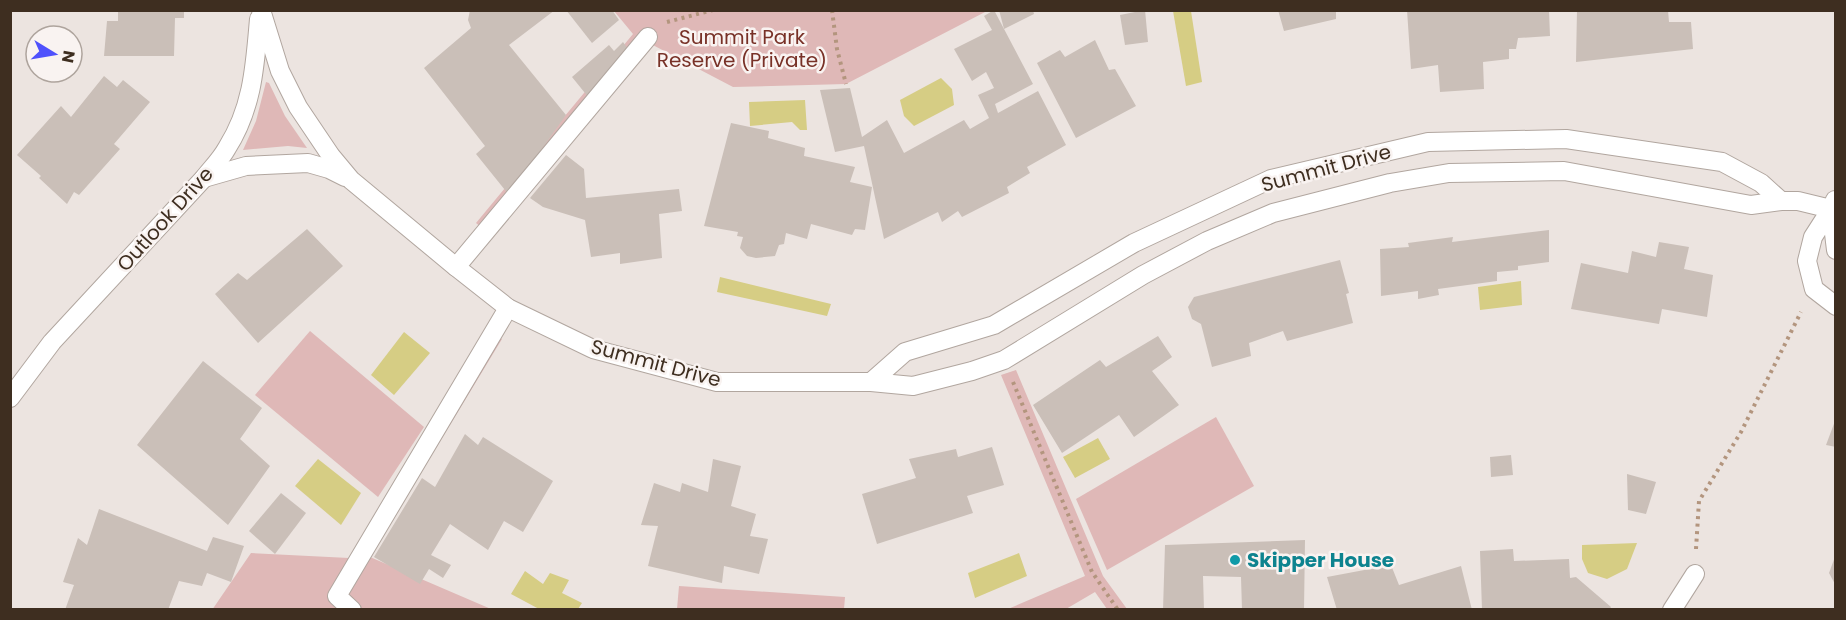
<svg xmlns="http://www.w3.org/2000/svg" width="1846" height="620" viewBox="0 0 1846 620" font-family="Poppins,sans-serif">
  <rect width="100%" height="100%" fill="#ece4e0"/>
  <g fill="#dfb8b7">
    <path d="M614,11H987L846,84L733,87L649,43L491,235L476,223L633,34Z"/>
    <path d="M266,82L269,83L285,116L307,148L288,146L243,150L256,121Z"/>
    <path d="M310,331L424,427L378,497L255,395Z"/>
    <path d="M488,332L502,339L370,557L491,609L212,610L251,553L349,558Z"/>
    <path d="M1016,370L1103,576L1127,609H1107L1095,592L1066,609H1008L1085,576L1001,375Z"/>
    <path d="M1216,417L1254,486L1107,570L1076,499Z"/>
    <path d="M679,586L845,597L844,609H677Z"/>
  </g>
  <g fill="#d6cd84">
    <path d="M1173,11H1191L1202,82L1186,86Z"/>
    <path d="M941,78L952,89L954,105L914,126L904,116L900,100Z"/>
    <path d="M805,100L807,130H800L792,122L750,126L749,102Z"/>
    <path d="M720,277L831,304L827,316L717,292Z"/>
    <path d="M1521,281L1522,305L1480,310L1478,287Z"/>
    <path d="M404,332L430,353L394,395L371,375Z"/>
    <path d="M1098,438L1110,459L1075,478L1063,457Z"/>
    <path d="M318,459L361,493L341,525L295,486Z"/>
    <path d="M1637,543L1627,569L1607,579L1588,573L1582,559V545Z"/>
    <path d="M1019,553L1027,576L975,598L968,573Z"/>
    <path d="M525,571L543,584L550,573L569,580L562,593L582,603L578,609H539L511,594Z"/>
  </g>
  <g fill="#cabfb8">
    <path d="M118,10H184V18H175L174,56H104L107,21H118Z"/>
    <path d="M470,10H555L509,45L566,115L509,195L476,154L485,146L424,68L471,28L468,20Z"/>
    <path d="M566,10H612L619,20L592,43Z"/>
    <path d="M994,10L1033,84L995,104L998,113L1038,91L1066,145L1027,167L1030,173L1007,187L1009,193L962,217L958,211L942,222L938,212L884,239L864,146L835,152L820,90L850,88L862,137L887,120L904,153L964,120L970,129L989,118L978,95L994,88L986,72L972,81L954,49L992,30L984,16Z"/>
    <path d="M999,10H1033L1034,14L1004,29Z"/>
    <path d="M1145,10L1148,42L1125,45L1120,15Z"/>
    <path d="M1278,10H1336V19L1284,31Z"/>
    <path d="M1407,10H1549L1550,36L1518,38L1516,49H1509V59L1483,62L1484,89L1440,92L1438,65L1411,69Z"/>
    <path d="M1577,10H1668L1669,22H1691L1693,49L1576,62Z"/>
    <path d="M1095,40L1109,70L1115,69L1136,106L1076,138L1037,63L1060,50L1065,57Z"/>
    <path d="M623,42L628,49L589,98L572,77L609,45L614,51Z"/>
    <path d="M104,76L117,87L123,80L150,102L114,144L120,149L79,195L74,192L67,204L39,178L41,176L17,155L61,106L71,117Z"/>
    <path d="M731,123L769,131L768,138L805,148L804,156L855,167L850,182L872,187L865,230L855,229L852,235L811,224L807,239L786,233L784,244L779,245L775,256L756,258L747,256L740,248L743,237L737,236L738,232L704,226Z"/>
    <path d="M566,155L584,169L586,198L679,189L682,211L659,214L662,258L620,264V253L591,257L585,220L543,207L530,198Z"/>
    <path d="M307,229L343,266L258,343L215,294L238,273L247,280Z"/>
    <path d="M1549,230V262L1518,266V270L1497,272V281L1438,289L1439,295L1418,299V291L1381,296L1380,249L1409,247L1408,243L1453,237L1452,242Z"/>
    <path d="M1659,242L1689,247L1684,269L1713,275L1707,317L1662,309L1659,324L1571,309L1581,263L1628,273L1632,251L1656,257Z"/>
    <path d="M1340,260L1349,293L1346,294L1353,323L1287,341L1283,331L1249,343L1251,356L1212,367L1201,324L1192,319L1188,307L1194,297Z"/>
    <path d="M1158,336L1172,357L1152,371L1179,405L1134,437L1119,415L1062,453L1033,405L1100,360L1106,367Z"/>
    <path d="M203,361L262,408L240,439L270,466L228,525L137,445Z"/>
    <path d="M1835,421H1836V447L1826,445Z"/>
    <path d="M465,434L478,445L483,437L553,481L523,532L504,521L488,550L450,524L431,555L451,565L443,578L429,569L420,584L374,557L422,478L435,487Z"/>
    <path d="M992,447L1004,485L967,496L973,513L877,544L862,494L916,478L909,459L956,449L958,457Z"/>
    <path d="M1511,455L1513,475L1491,477L1490,457Z"/>
    <path d="M713,459L741,466L731,506L756,514L750,536L768,539L759,574L724,566L722,583L648,566L658,526L641,525L654,483L680,492L682,483L708,492Z"/>
    <path d="M1627,474L1656,482L1646,514L1628,510Z"/>
    <path d="M281,493L306,513L275,554L249,531Z"/>
    <path d="M99,509L207,551L213,537L244,546L231,582L207,573L202,586L179,581L168,610H65L74,585L63,582L78,538L87,545Z"/>
    <path d="M1305,540L1304,610H1242L1241,577L1203,576L1204,610H1163L1165,545Z"/>
    <path d="M1513,549L1514,561L1569,559L1570,578L1576,577L1611,607L1609,610H1482L1480,551Z"/>
    <path d="M1836,554V586L1829,573Z"/>
    <path d="M1391,565L1399,585L1461,566L1472,610H1337L1327,577Z"/>
  </g>
  <g fill="none" stroke-linecap="round" stroke-linejoin="round">
    <defs>
      <g id="minor">
        <path d="M261,10L280,71L298,107L331,156L351,180L456,267L508,308L593,349L717,382H871L913,386L972,371L1004,360L1143,275L1207,241L1273,213L1390,183L1449,173L1564,171L1751,205L1781,201H1798L1831,209"/>
        <path d="M204,178L246,166L308,163L329,169L345,177"/>
        <path d="M1835,200L1831,209L1813,237L1807,261L1814,289L1836,306"/>
        <path d="M1831,209L1836,250"/>
        <path d="M456,267L648,37"/>
        <path d="M871,382L905,352L994,325L1134,243L1271,179L1428,142L1566,139L1722,162L1761,183L1781,201"/>
        <path d="M10,398L52,342L204,178C212,168 221,159 227,148C253,107 255,65 259,19"/>
        <path d="M352,610L337,596L508,308"/>
        <path d="M1672,610L1695,574"/>
      </g>
    </defs>
    <use href="#minor" stroke="#b1a69f" stroke-width="20"/>
    <g stroke="#b3957e" stroke-width="4" stroke-dasharray="3 4.5" stroke-linecap="butt">
      <path d="M832,10L837,49L846,84"/>
      <path d="M667,22L713,10"/>
      <path d="M1013,382L1092,572L1118,610"/>
      <path d="M1696,549L1699,501L1741,432L1801,312"/>
    </g>
    <use href="#minor" stroke="#fff" stroke-width="18"/>
  </g>
  <circle fill="#0f9aa8" stroke="#f9f3f1" stroke-width="2" cx="1235" cy="560" r="6"/>
  <g text-anchor="middle" stroke-width="5" stroke-linejoin="round" paint-order="stroke">
    <g font-size="20" fill="#783127" stroke="#f9f3f1">
      <text x="742" y="44">Summit Park<tspan x="742" dy="23">Reserve (Private)</tspan></text>
    </g>
    <g font-size="20" fill="#3e2e20" stroke="#f9f3f1">
      <text transform="translate(1326 168) rotate(-15)" y="7">Summit Drive</text>
      <text transform="translate(165 219) rotate(-48)" y="7">Outlook Drive</text>
      <text transform="translate(656 363) rotate(15)" y="7">Summit Drive</text>
    </g>
    <g font-size="20" font-weight="bold" fill="#0d838f" stroke="#f9f3f1" text-anchor="start">
      <text x="1247" y="567">Skipper House</text>
    </g>
  </g>
  <rect width="1846" height="620" fill="none" stroke="#3e2e20" stroke-width="24"/>
  <g transform="translate(54 54) rotate(101)"><circle r="28" fill="#f9f3f1" stroke="#aea49d" stroke-width="1.5"/>
  <path d="M0-4.5L10 22L0 15L-10 22Z" fill="#4f51fc"/>
  <text y="-9" font-size="16" font-weight="bold" text-anchor="middle" fill="#3e2e20">N</text>
  </g>
</svg>
